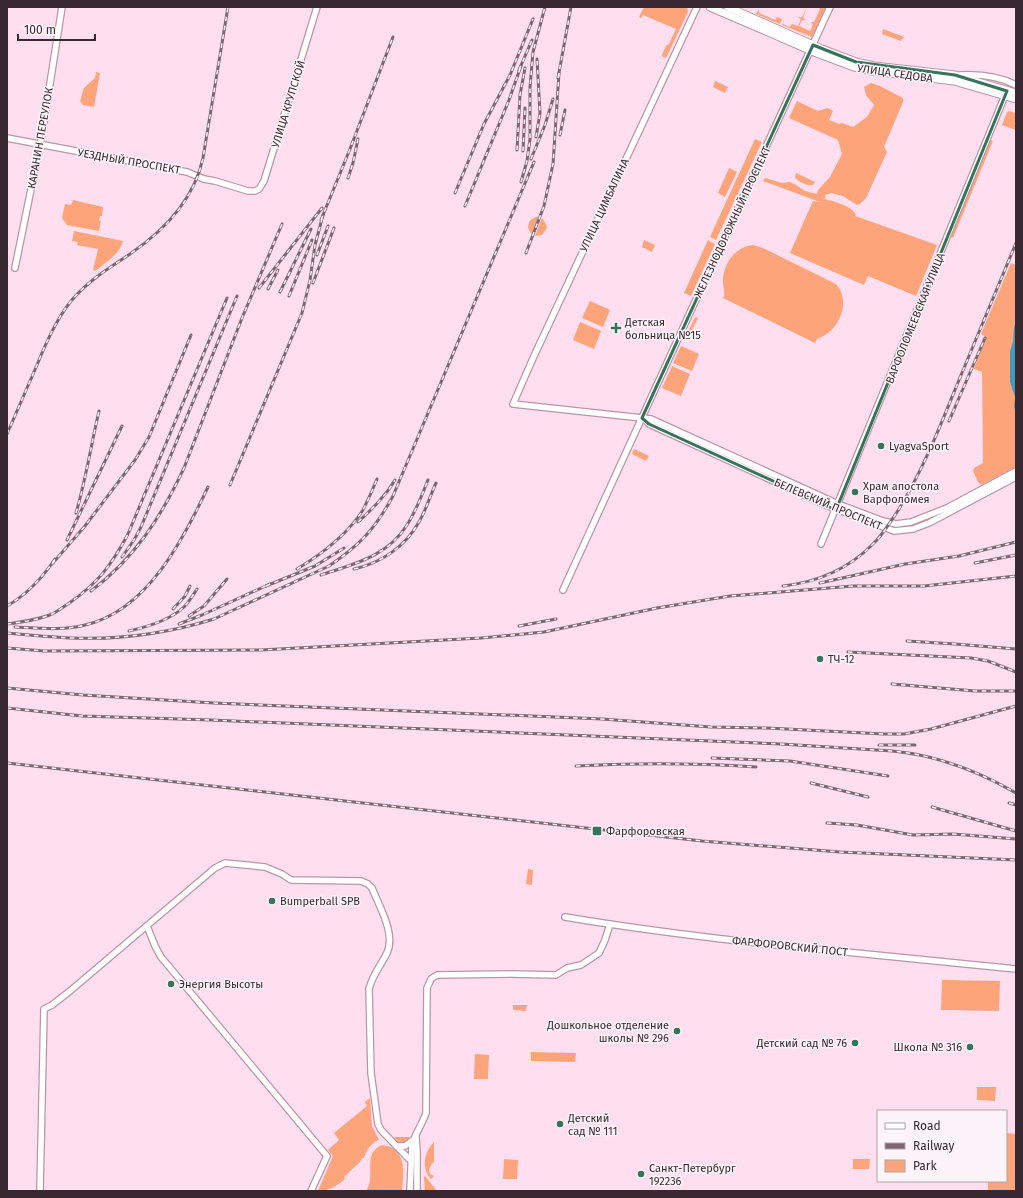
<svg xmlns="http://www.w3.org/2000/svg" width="1023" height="1198" viewBox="0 0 1023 1198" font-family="'Fira Sans',sans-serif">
  <rect width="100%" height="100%" fill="#ffdfef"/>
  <g fill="#fda47b">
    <path d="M644,7H687L688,12L666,58L663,57L662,55L666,46L669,44L676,29L643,15L641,18L639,17Z"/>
    <path d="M807,7L803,18L806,20H802L799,26L810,31L813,25L811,22H814L820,9L818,7H826L812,37L782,25L784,20L783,24L790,27L792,24L798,26L801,19L798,17H802Z"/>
    <path d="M759,9V13L775,20L777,17L782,19L780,24L756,14Z"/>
    <path d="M883,29L904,37L901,41L882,34Z"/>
    <path d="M96,72L100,73L94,107L83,105L80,101L84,88L95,78Z"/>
    <path d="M715,81L728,87L725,93L713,87Z"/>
    <path d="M871,83L880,86L903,98V102L884,147L887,152L866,198L860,204L857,205L843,196L831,193L825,195V199C834,202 851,205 856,215L855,216L937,245L916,296L868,276L864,285L790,253L813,201L820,202L763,181L765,178L782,183L790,182L796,185L805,191L817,194L818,190L830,177L842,154L838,140L789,118L797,101L818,111L828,108L833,111L829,120L839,124L842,123L853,127L867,117L874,105L866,95L864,87Z"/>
    <path d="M1009,111L1016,113V130L1002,125L1007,112Z"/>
    <path d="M755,139L762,142L716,240L710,237Z"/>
    <path d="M990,140L993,141L953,238L950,237Z"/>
    <path d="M729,168L737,172L725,197L718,193Z"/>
    <path d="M796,173L815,182L813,185C807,186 798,182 795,177Z"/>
    <path d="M73,200L103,207L102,216H100L99,220L101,221L99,231L67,225L62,218L65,204L71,205Z"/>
    <path d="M536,217H539L532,234C525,228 528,220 536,217Z"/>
    <path d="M542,218L546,224L547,228L542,235L535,236Z"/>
    <path d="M74,231L123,241C120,254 105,263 95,271L93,270L98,249L77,245L78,242L72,241Z"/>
    <path d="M644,240L655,245L652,252L642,247Z"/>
    <path d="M708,240L715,244L691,296L684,293Z"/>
    <path d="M753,245L763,248L836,284C852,302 839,332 817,339L815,343L723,298C726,293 723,289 723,283C722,266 734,247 753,245Z"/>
    <path d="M1011,263L1016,265V467L981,485L978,482L973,471L974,468L983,463L982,372L974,369L986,337L981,334Z"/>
    <path d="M590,301L610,310L603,327L582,318Z"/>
    <path d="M695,317L698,318L687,340L685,339Z"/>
    <path d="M917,318L920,319L901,365L899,364Z"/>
    <path d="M580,322L601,331L594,349L573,340Z"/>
    <path d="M681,346L699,354L692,371L673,363Z"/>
    <path d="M672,366L690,374L681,396L662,388Z"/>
    <path d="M634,449L649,456L646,461L632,454Z"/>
    <path d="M528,869L533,870L532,885L526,884Z"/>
    <path d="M942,980L1000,981L999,1011L941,1010Z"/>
    <path d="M513,1005H527L526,1011L513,1010Z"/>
    <path d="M531,1052L576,1053L575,1062L531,1061Z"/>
    <path d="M475,1054L489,1055L488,1079H474Z"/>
    <path d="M977,1087H996L995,1101L977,1100Z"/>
    <path d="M370,1098L372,1126L379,1140C371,1143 367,1149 364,1158H362L360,1162L344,1177L345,1179C337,1186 329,1191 318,1191L333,1156L328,1150L339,1140L334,1133L367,1106L365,1102Z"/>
    <path d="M1006,1133L1016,1134V1191H988V1181H1006Z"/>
    <path d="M394,1137H409L408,1141L403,1144L399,1143Z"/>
    <path d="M434,1142V1162C430,1166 428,1169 430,1174L434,1176L431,1179C421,1168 424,1152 434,1142Z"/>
    <path d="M382,1145C407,1147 404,1173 402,1191H366C377,1176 361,1154 382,1145Z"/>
    <path d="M504,1159L518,1160L517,1179H503Z"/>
    <path d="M853,1159H870L869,1169H853Z"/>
    <path d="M425,1176L437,1191H425L424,1177Z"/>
  </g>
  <path fill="#409cbe" d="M1016,321V413L1014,407L1015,397L1010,382V351L1013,342L1014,327Z"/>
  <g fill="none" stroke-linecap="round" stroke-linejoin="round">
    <defs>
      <g id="minor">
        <path d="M697,7L534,356L513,404L651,419L838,504L883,521L896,524L911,522L947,508L1016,471"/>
        <path d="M960,75C979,74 999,76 1016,85"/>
        <path d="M7,138L187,172L204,179L215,181L248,191H255L259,189L264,181L317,7"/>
        <path d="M15,268L42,135L62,7"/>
        <path d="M643,418L649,424L828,506L894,531L913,529L929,523L1016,477"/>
        <path d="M821,544L1006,93"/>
        <path d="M563,590L830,7"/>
        <path d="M565,917C661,933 759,944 856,953C910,958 963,964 1016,969"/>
        <path d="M147,926L155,946L161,957L327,1156L311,1191"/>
        <path d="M416,1137L417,1151V1191"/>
        <path d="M397,1146H405L413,1140"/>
        <path d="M40,1191L44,1009L52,1005L70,991L215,868L225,863L265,867L282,874L291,880L361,881L368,884L372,888C379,906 396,934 387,953C381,965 372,976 369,989L371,1073L378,1124L381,1130L410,1160"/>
        <path d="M410,1191L412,1146C414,1135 422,1125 426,1113L427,988L431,979L437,975L512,974L556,975L567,968L581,965L599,953L605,940L610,924"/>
      </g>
      <g id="major">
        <path d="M710,7L819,54L854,67L872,71L954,81L1016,99"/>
        <path d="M728,7L822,49L856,62L874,66L955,75L1016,93"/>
      </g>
    </defs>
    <use href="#minor" stroke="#ba95a8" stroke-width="8"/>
    <use href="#major" stroke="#ba95a8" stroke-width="9"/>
    <use href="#minor" stroke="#fff" stroke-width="5.5"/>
    <use href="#major" stroke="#fff" stroke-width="7"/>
    <defs>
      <g id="rail">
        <path d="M519,70L532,40"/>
        <path d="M558,78L571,7"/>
        <path d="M560,135L565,110"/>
        <path d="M536,137L540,113L537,59"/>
        <path d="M517,150L520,95L525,68"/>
        <path d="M523,151L525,108"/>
        <path d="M531,159L545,125L553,99"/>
        <path d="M348,178L353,163L358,139"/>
        <path d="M521,182L527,161L530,139V87L533,52L545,7"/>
        <path d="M455,193L484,124L510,75L533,19"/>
        <path d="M465,206L509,100L521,66"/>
        <path d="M321,220L350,149L393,37"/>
        <path d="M526,253L544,206L553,164L559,73"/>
        <path d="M317,255L328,226"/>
        <path d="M313,283L334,228"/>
        <path d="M259,288L322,208"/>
        <path d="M268,289L278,270"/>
        <path d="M280,292L311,229"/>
        <path d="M289,296L312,240"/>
        <path d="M949,421L985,338"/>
        <path d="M7,434C17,411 27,388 37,365C46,343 56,320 71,301C89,280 108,269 130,254C165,230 194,200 203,158L228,7"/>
        <path d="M230,485L302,313L310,280L315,245L323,215"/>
        <path d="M76,513C86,479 91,445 99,411"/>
        <path d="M358,522C372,509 385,497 395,480"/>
        <path d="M67,540L122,426"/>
        <path d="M122,557L134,540L141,527L237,296"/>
        <path d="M975,563L1016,555"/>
        <path d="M52,564L85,526L135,460L149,437L191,335"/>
        <path d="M297,569C322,554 347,535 363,510C368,500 373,489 377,479"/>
        <path d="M354,569C381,563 405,547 419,522C426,510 430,496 436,483"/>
        <path d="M321,575C354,564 388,556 407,525C416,511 422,495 428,480"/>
        <path d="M820,583L905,564L959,556L1016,542"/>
        <path d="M266,586L315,566L344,548"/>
        <path d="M783,586C818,582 847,570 872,545C883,535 891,521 899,509C924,468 941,424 959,380C978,335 997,289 1016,243"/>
        <path d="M91,591C135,558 161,517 184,468L242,318L282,224"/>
        <path d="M7,606C26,595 43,577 55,559"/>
        <path d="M173,609L185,596L190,586"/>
        <path d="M189,616L204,606L227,579"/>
        <path d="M7,624C22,622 38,620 52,614C58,611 63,607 68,604C98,583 111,566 128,534L227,298"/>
        <path d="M179,624L202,615L270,584"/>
        <path d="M519,626L556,619"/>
        <path d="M15,627C37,628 63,631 85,625C147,611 183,540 208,487"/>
        <path d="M129,631C147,627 170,620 184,607C189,602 193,595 197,589"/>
        <path d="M7,633C28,635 50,637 71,638C119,640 169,633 214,619L329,566C360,545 375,529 393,496L534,162"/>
        <path d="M907,641L955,644L1016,649"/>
        <path d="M7,648L44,651L261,650L481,638L544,632L657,608L730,596L853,586H924L1016,576"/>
        <path d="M848,652L971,658L988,661L1016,672"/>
        <path d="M892,684L975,691H1016"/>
        <path d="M7,688L83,695L214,703L602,719L711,727L767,728L884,734H904L931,729L1016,706"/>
        <path d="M7,708L82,716L211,720L781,744L892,751C936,755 978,771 1016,793"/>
        <path d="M879,745H915"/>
        <path d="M712,758L790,761L888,776"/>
        <path d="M7,763L702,841L840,852L1016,860"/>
        <path d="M576,766C636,763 696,763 756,767"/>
        <path d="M811,783L868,797"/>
        <path d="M1009,803L1016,805"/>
        <path d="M932,807L1016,831"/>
        <path d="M827,823L857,825L913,835L953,834L1016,839"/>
      </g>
    </defs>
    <use href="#rail" stroke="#7b6671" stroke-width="3"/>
    <use href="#rail" stroke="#fcf4f8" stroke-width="1.5" stroke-dasharray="4.5" stroke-linecap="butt"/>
  </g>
  <path fill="none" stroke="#37725b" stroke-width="3" stroke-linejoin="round" d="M813,45L856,62L955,75L1007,91L836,510L649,424L642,418Z"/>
  <g fill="#37725b" stroke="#fcf4f8" stroke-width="1.5">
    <path d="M614 322h4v4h4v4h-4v4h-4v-4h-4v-4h4z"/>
    <circle cx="881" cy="446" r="4"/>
    <circle cx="855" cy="492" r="4"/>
    <circle cx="820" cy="659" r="4"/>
    <rect x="592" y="826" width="10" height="10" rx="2"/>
    <circle cx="272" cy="901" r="4"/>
    <circle cx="171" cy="984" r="4"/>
    <circle cx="677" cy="1031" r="4"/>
    <circle cx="855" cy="1043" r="4"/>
    <circle cx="970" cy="1047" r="4"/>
    <circle cx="560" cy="1124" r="4"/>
    <circle cx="641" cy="1174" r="4"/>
  </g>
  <g text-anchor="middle" stroke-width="3" stroke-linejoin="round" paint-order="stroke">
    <g font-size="11" fill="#382931" stroke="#fcf4f8">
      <text transform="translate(895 73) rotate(8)" y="4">УЛИЦА СЕДОВА</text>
      <text transform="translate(288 104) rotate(-73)" y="4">УЛИЦА КРУПСКОЙ</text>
      <text transform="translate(40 138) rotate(-80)" y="4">КАРАНИН ПЕРЕУЛОК</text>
      <text transform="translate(129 161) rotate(10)" y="4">УЕЗДНЫЙ ПРОСПЕКТ</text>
      <text transform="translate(604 205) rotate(-65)" y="4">УЛИЦА ЦИМБАЛИНА</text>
      <text transform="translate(732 222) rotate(-65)" y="4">ЖЕЛЕЗНОДОРОЖНЫЙ ПРОСПЕКТ</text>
      <text transform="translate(915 318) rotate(-68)" y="4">ВАРФОЛОМЕЕВСКАЯ УЛИЦА</text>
      <text transform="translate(828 504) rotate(23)" y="4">БЕЛЕВСКИЙ ПРОСПЕКТ</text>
      <text transform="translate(790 946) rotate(6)" y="4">ФАРФОРОВСКИЙ ПОСТ</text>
    </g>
    <g font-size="11" fill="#382931" stroke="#fcf4f8" text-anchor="start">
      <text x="625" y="326">Детская<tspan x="625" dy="13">больница №15</tspan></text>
      <text x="889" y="450">LyagvaSport</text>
      <text x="863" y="490">Храм апостола<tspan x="863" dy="13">Варфоломея</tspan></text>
      <text x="828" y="663">ТЧ-12</text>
      <text x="606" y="835">Фарфоровская</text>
      <text x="280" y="905">Bumperball SPB</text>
      <text x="179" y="988">Энергия Высоты</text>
      <text x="669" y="1029" text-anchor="end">Дошкольное отделение<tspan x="669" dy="13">школы № 296</tspan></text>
      <text x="847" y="1047" text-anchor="end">Детский сад № 76</text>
      <text x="962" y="1051" text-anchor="end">Школа № 316</text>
      <text x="568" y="1122">Детский<tspan x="568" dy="13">сад № 111</tspan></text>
      <text x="649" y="1172">Санкт-Петербург<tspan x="649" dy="13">192236</tspan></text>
    </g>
  </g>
  <rect width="1023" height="1198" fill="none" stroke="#382931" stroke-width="16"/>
  <rect x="877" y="1110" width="130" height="72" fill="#fcf4f8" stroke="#aea3a8"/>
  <rect x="885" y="1123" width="20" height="6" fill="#ffffff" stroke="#aea3a8"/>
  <text x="913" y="1130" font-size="12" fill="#382931">Road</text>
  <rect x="885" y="1143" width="20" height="6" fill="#7b6671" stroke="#aea3a8"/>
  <text x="913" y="1150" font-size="12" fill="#382931">Railway</text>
  <rect x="885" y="1160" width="20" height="12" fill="#fda47b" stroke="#aea3a8"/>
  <text x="913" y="1170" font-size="12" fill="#382931">Park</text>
  <path d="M18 34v6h77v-6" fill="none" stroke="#382931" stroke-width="2"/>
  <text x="24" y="34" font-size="12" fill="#382931" stroke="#fcf4f8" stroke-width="3" paint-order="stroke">100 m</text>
</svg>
